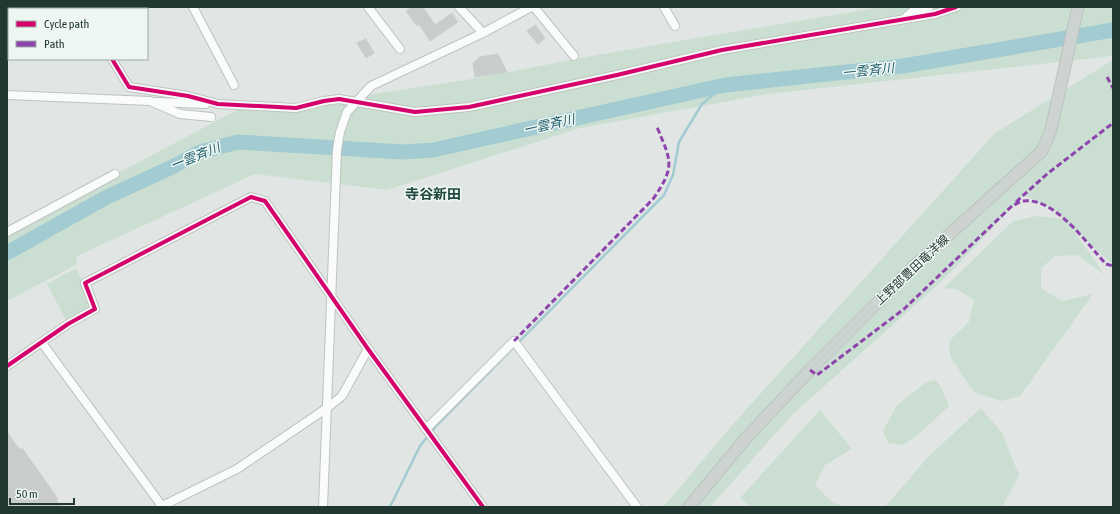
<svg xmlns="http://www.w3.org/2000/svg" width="1120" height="514" viewBox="0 0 1120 514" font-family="'Asap Condensed','Noto Sans JP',sans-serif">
  <rect width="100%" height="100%" fill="#e1e6e4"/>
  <g fill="#cadfd1">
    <path d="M880,7H1113V56L768,94L580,128L387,190L255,174L77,256L76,265L7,301V232L237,110L339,99L466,80L597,55Z"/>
    <path d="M1113,60V265L1072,228L1105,275L1077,255L1055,256L1041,268V288L1062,301L1093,294L1020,396L1001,401L974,392L950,356L949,341L969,322L974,300L958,290L944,288L1013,221L1037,216L1063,219L1049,207L1024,195L943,280L793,414L710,507H663L735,422L995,133Z"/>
    <path d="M76,268L95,309L68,324L47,284Z"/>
    <path d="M935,380L941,387L949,406L920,433L903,445L888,443L883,431L897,405L927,382Z"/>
    <path d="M981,408L1002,433L1019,475L1002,507H885L929,456Z"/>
    <path d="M820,410L852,449L825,465L815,485L832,502L844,507H751L740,498Z"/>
  </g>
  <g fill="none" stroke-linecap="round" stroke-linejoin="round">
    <path stroke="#a3cbd2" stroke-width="2.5" d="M390,507L420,446L437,425L664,195L673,175L679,142L702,104L725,85"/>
    <path stroke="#a3cbd2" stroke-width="15" d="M7,253L105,198L172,167L200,152L238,142L403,152L433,150L725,85L903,66L1113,30"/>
  </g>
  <g fill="#c8cdcb" stroke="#cacfcd">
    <path d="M412,7H423L435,25L452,13L458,22L430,41L419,24L417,26L406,11Z"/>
    <path d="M535,25L545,38L538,44L527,31Z"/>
    <path d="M366,39L374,53L366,58L357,43Z"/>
    <path d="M498,54L507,72L475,77L473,63L480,57Z"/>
    <path d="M7,432L20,450L22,448L58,499L56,500L62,507H7Z"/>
  </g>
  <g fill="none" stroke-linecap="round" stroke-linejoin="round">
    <defs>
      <g id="minor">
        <path d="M80,7L81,9"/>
        <path d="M193,7L234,85"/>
        <path d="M368,7L400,49"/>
        <path d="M459,7L483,33"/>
        <path d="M534,7L574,56"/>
        <path d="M664,7L675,26"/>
        <path d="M905,18L914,10L929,7"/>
        <path d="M112,59L129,87L188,96L218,104L296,108L324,101L339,99L415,112L469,107L617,75L722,50L935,14L956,7"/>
        <path d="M7,95L150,101L180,114L211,117"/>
        <path d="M157,102L205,104"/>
        <path d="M7,232L115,174"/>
        <path d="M42,343L162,506"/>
        <path d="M7,366L68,324L95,309L85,283L251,197L265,201L368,349L483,507"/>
        <path d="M426,429L514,341L637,507"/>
        <path d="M160,507L237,469L327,408L342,396L368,349"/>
        <path d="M323,507L337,150L340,132L347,112L371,86L483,33L531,7"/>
      </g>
      <path id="major" d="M689,507L746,438L810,370L912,268L1042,151L1051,130L1078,7"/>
    </defs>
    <use href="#minor" stroke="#bec3c1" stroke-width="10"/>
    <use href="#major" stroke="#bcc3c1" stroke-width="13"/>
    <use href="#minor" stroke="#fafbfb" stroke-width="8"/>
    <use href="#major" stroke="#ccd3d1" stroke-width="11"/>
    <g stroke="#8e44ad" stroke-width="3" stroke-dasharray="6 3" stroke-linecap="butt">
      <path d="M1107,77L1113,88"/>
      <path d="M1016,202L1047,174L1113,123"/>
      <path d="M514,341L653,199C676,166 671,161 657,127"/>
      <path d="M810,370L817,375L904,309L1012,206C1015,205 1020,201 1023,201C1055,197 1087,244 1106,264L1113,266"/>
    </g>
    <defs>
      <g id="cycleway">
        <path d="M112,59L129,87L188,96L218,104L296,108L324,101L339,99L415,112L469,107L617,75L722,50L935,14L956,7"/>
        <path d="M7,366L68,324L95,309L85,283L251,197L265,201L368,349L483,507"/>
      </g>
    </defs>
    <use href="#cycleway" stroke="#eef6f2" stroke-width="6"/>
    <use href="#cycleway" stroke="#d6006c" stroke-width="4"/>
  </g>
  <g text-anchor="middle" stroke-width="3" stroke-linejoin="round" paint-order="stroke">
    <g font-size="12" fill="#213731" stroke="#eef6f2">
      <text transform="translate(912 270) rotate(-43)" y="4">上野部豊田竜洋線</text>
    </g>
    <g font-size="13" font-style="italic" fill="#1f5f6e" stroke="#eef6f2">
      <text transform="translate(868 70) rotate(-6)" y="5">一雲斉川</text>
      <text transform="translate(549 124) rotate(-13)" y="5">一雲斉川</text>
      <text transform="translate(195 156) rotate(-22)" y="5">一雲斉川</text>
    </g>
    <g font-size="14" font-weight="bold" fill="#1e473e" stroke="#eef6f2">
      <text x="433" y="199">寺谷新田</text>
    </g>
  </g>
  <rect width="1120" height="514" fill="none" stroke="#213731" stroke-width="16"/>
  <rect x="8" y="8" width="140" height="52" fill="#eef6f2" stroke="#9caaa5"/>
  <rect x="16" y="21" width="20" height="6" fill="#d6006c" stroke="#9caaa5"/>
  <text x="44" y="28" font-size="12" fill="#213731">Cycle path</text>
  <rect x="16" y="41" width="20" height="6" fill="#8e44ad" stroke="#9caaa5"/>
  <text x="44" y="48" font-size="12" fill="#213731">Path</text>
  <path d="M10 498v6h64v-6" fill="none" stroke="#213731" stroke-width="2"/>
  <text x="16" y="498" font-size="12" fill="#213731" stroke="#eef6f2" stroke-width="3" paint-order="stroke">50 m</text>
</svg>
